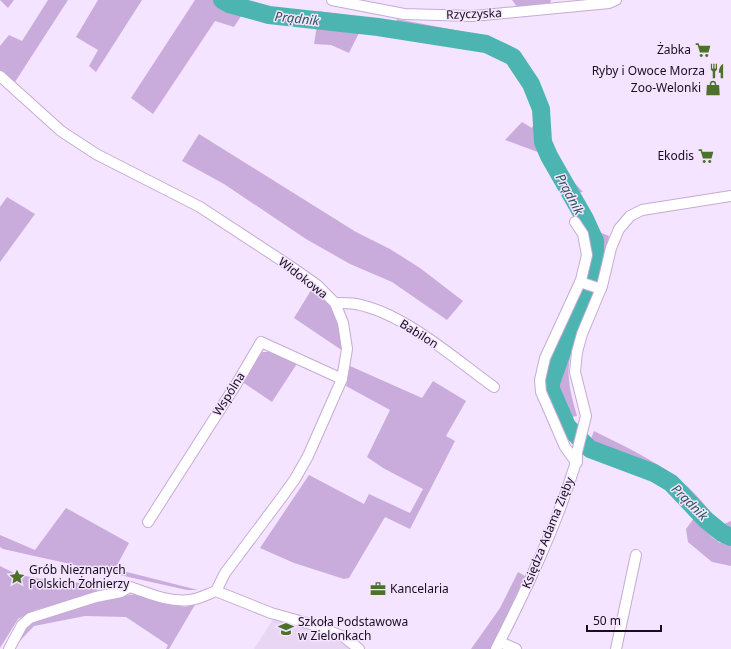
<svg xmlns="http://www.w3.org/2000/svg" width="731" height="649" viewBox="0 0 731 649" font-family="'Noto Sans',sans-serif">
  <rect width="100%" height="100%" fill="#f4e4ff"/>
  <path fill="#e9d6f5" d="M274,618L337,640L351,649H254Z"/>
  <g fill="#c9acdc">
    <path d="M0,0H14L8,8Z"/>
    <path d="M48,0H68L13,85L0,72V46L9,35L22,41Z"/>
    <path d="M98,0H142L96,72L89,66L98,50L76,37Z"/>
    <path d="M195,0H229L246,7L251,3L273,12L268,20L256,16L243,13L234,27L215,21L153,114L131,98Z"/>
    <path d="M512,0H551L550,4L518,8Z"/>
    <path d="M287,10L318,14V11L364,17L360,31L349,53L331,45L314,44L317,25L282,19Z"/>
    <path d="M372,18L394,26L397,19L492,37L493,42L514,56L532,76L544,98L551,134L547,137L568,176L583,192L566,194L543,154L505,140L522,122L532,128L538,113L534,97L523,76L513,64L490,51L460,44L369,32Z"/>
    <path d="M199,134L356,232L390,249L420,268L463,301L447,320L392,282L350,264L306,239L224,184L182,161Z"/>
    <path d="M7,197L35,214L0,262V207Z"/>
    <path d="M569,199H579L594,230L609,236L597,284L584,282L586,237L580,218Z"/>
    <path d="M584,286L595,290C583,318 566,349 569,380C570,392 574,405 577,416L572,417L569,439C562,424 554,409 549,394C541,368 572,311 584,286Z"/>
    <path d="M313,287C316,292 321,295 326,300C338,314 341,332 343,350L340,349L294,318Z"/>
    <path d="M262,352H272L298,362L272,402L241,381Z"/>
    <path d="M350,366L422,398L433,381L466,401L446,436L455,441L410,529L385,517L349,578L344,579L294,563L260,548L309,475L364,504L369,494L410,513L423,489L383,468L367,457L390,410L346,386Z"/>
    <path d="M594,431C626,447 659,462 687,486C699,497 710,512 722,525L731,521V566L712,562L688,542L686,529L694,518L713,538L720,543L725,539L710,528L687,502L674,490L646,478L585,455Z"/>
    <path d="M66,508L129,543L115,569L198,590H187L3,549L0,547V535L35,550Z"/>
    <path d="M0,566L16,574L51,581L96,584L98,593L35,610L18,619L0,648Z"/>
    <path d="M518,572L525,576L491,649H471L500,608Z"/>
    <path d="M136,594L162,603L186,607L196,603L169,649H166L168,645L126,617L85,616L34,626L15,646L23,628L31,621L96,600Z"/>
  </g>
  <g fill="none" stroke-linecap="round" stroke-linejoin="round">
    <path stroke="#4cb5b2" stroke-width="18" d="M222,0L229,4L269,15L378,27L486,44L513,57L531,84L541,109L543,142L549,156L585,219L595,241V250L592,277L581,311L568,335L551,383V389L567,426L590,449L654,473L671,483L706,520L722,533L731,537"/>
    <defs>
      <g id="minor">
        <path d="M332,0L404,14L473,16L609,3L616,0"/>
        <path d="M0,76L61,131L96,154L200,207L290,266L317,285L335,303L343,323L347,349L342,379L308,456L295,479L282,497L225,573L216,591"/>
        <path d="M580,282L601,289"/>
        <path d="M335,303C342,303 349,303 356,304C404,313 455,359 494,387"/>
        <path d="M576,456L586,416L575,372L577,352L582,334L602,286L611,248L619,229L630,216L642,210L731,196"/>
        <path d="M148,522L237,383L261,342L342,379"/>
        <path d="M500,642L516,649"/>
        <path d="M9,649L22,625L30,618L96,597L121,592L130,587C148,593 170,603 190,600C199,599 208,594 216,591L271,613L314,625L344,637L359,649"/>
        <path d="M496,649C527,588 556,527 576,462L565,447L552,417L541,392L540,380L545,358L581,280L587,255L583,234L575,222"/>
        <path d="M616,649L636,555"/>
      </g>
      <path id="tertiary" d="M576,462V456"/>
    </defs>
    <use href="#minor" stroke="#c5abd6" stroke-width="12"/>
    <use href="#tertiary" stroke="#c5abd6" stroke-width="14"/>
    <use href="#minor" stroke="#fff" stroke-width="10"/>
    <use href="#tertiary" stroke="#fff" stroke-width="12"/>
  </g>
  <defs>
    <symbol id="supermarket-bare" viewBox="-9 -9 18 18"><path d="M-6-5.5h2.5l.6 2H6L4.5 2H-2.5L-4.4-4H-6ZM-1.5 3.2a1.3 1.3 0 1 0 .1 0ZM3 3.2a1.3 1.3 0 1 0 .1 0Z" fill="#4c712a" stroke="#f4e4ff" stroke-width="2.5" paint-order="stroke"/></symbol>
    <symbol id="restaurant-bare" viewBox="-9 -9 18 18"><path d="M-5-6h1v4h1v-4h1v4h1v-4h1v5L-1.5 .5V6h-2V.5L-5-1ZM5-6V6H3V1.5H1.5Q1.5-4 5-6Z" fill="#4c712a" stroke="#f4e4ff" stroke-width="2.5" paint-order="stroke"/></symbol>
    <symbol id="shop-bare" viewBox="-9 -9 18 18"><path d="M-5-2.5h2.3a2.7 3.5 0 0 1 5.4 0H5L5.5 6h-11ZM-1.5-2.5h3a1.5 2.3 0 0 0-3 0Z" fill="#4c712a" stroke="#f4e4ff" stroke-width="2.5" paint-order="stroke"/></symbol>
    <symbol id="sight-bare" viewBox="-9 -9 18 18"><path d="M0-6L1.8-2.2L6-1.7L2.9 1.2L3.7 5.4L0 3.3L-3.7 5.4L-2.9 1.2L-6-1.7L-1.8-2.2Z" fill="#4c712a" stroke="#f4e4ff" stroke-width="2.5" paint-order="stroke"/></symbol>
    <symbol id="office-bare" viewBox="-9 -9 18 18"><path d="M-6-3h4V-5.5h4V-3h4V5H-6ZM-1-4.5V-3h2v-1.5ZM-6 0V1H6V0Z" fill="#4c712a" stroke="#f4e4ff" stroke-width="2.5" paint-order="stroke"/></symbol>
    <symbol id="school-bare" viewBox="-9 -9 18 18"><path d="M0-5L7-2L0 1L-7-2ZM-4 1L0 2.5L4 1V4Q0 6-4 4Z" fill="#4c712a" stroke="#f4e4ff" stroke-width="2.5" paint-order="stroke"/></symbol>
  </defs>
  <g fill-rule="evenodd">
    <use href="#supermarket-bare" x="692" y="39" width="22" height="22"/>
    <use href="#restaurant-bare" x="706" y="60" width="22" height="22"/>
    <use href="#shop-bare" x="702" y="77" width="22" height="22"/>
    <use href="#supermarket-bare" x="695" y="145" width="22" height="22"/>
    <use href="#sight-bare" x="6" y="566" width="22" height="22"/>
    <use href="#office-bare" x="367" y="578" width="22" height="22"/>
    <use href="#school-bare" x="275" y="618" width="22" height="22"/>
  </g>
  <g text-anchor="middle" stroke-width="3" stroke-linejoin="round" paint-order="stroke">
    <g font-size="12" fill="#180e1d" stroke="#f4e4ff">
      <text transform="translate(474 14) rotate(-2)" y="4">Rzyczyska</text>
      <text transform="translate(303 278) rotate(38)" y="4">Widokowa</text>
      <text transform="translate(419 334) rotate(32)" y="4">Babilon</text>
      <text transform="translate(229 394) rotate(-58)" y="4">Wspólna</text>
      <text transform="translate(548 533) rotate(-68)" y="4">Księdza Adama Zięby</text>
    </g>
    <g font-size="12" fill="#180e1d" stroke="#f4e4ff" text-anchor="end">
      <text x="691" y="54">Żabka</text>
      <text x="705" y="75">Ryby i Owoce Morza</text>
      <text x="701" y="92">Zoo-Welonki</text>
      <text x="694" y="160">Ekodis</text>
      <text x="29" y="574" text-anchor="start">Grób Nieznanych<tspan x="29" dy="14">Polskich Żołnierzy</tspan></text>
      <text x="390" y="593" text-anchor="start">Kancelaria</text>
      <text x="298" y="626" text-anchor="start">Szkoła Podstawowa<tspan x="298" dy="14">w Zielonkach</tspan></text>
    </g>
    <g font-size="13" font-style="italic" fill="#2b5957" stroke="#f4e4ff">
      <text transform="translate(297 18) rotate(6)" y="5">Prądnik</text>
      <text transform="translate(570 194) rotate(62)" y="5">Prądnik</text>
      <text transform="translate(690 502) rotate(45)" y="5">Prądnik</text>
    </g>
  </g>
  <path d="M587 625v6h74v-6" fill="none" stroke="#180e1d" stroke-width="2"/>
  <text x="593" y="625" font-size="12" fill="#180e1d" stroke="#f4e4ff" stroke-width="3" paint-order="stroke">50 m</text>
</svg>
